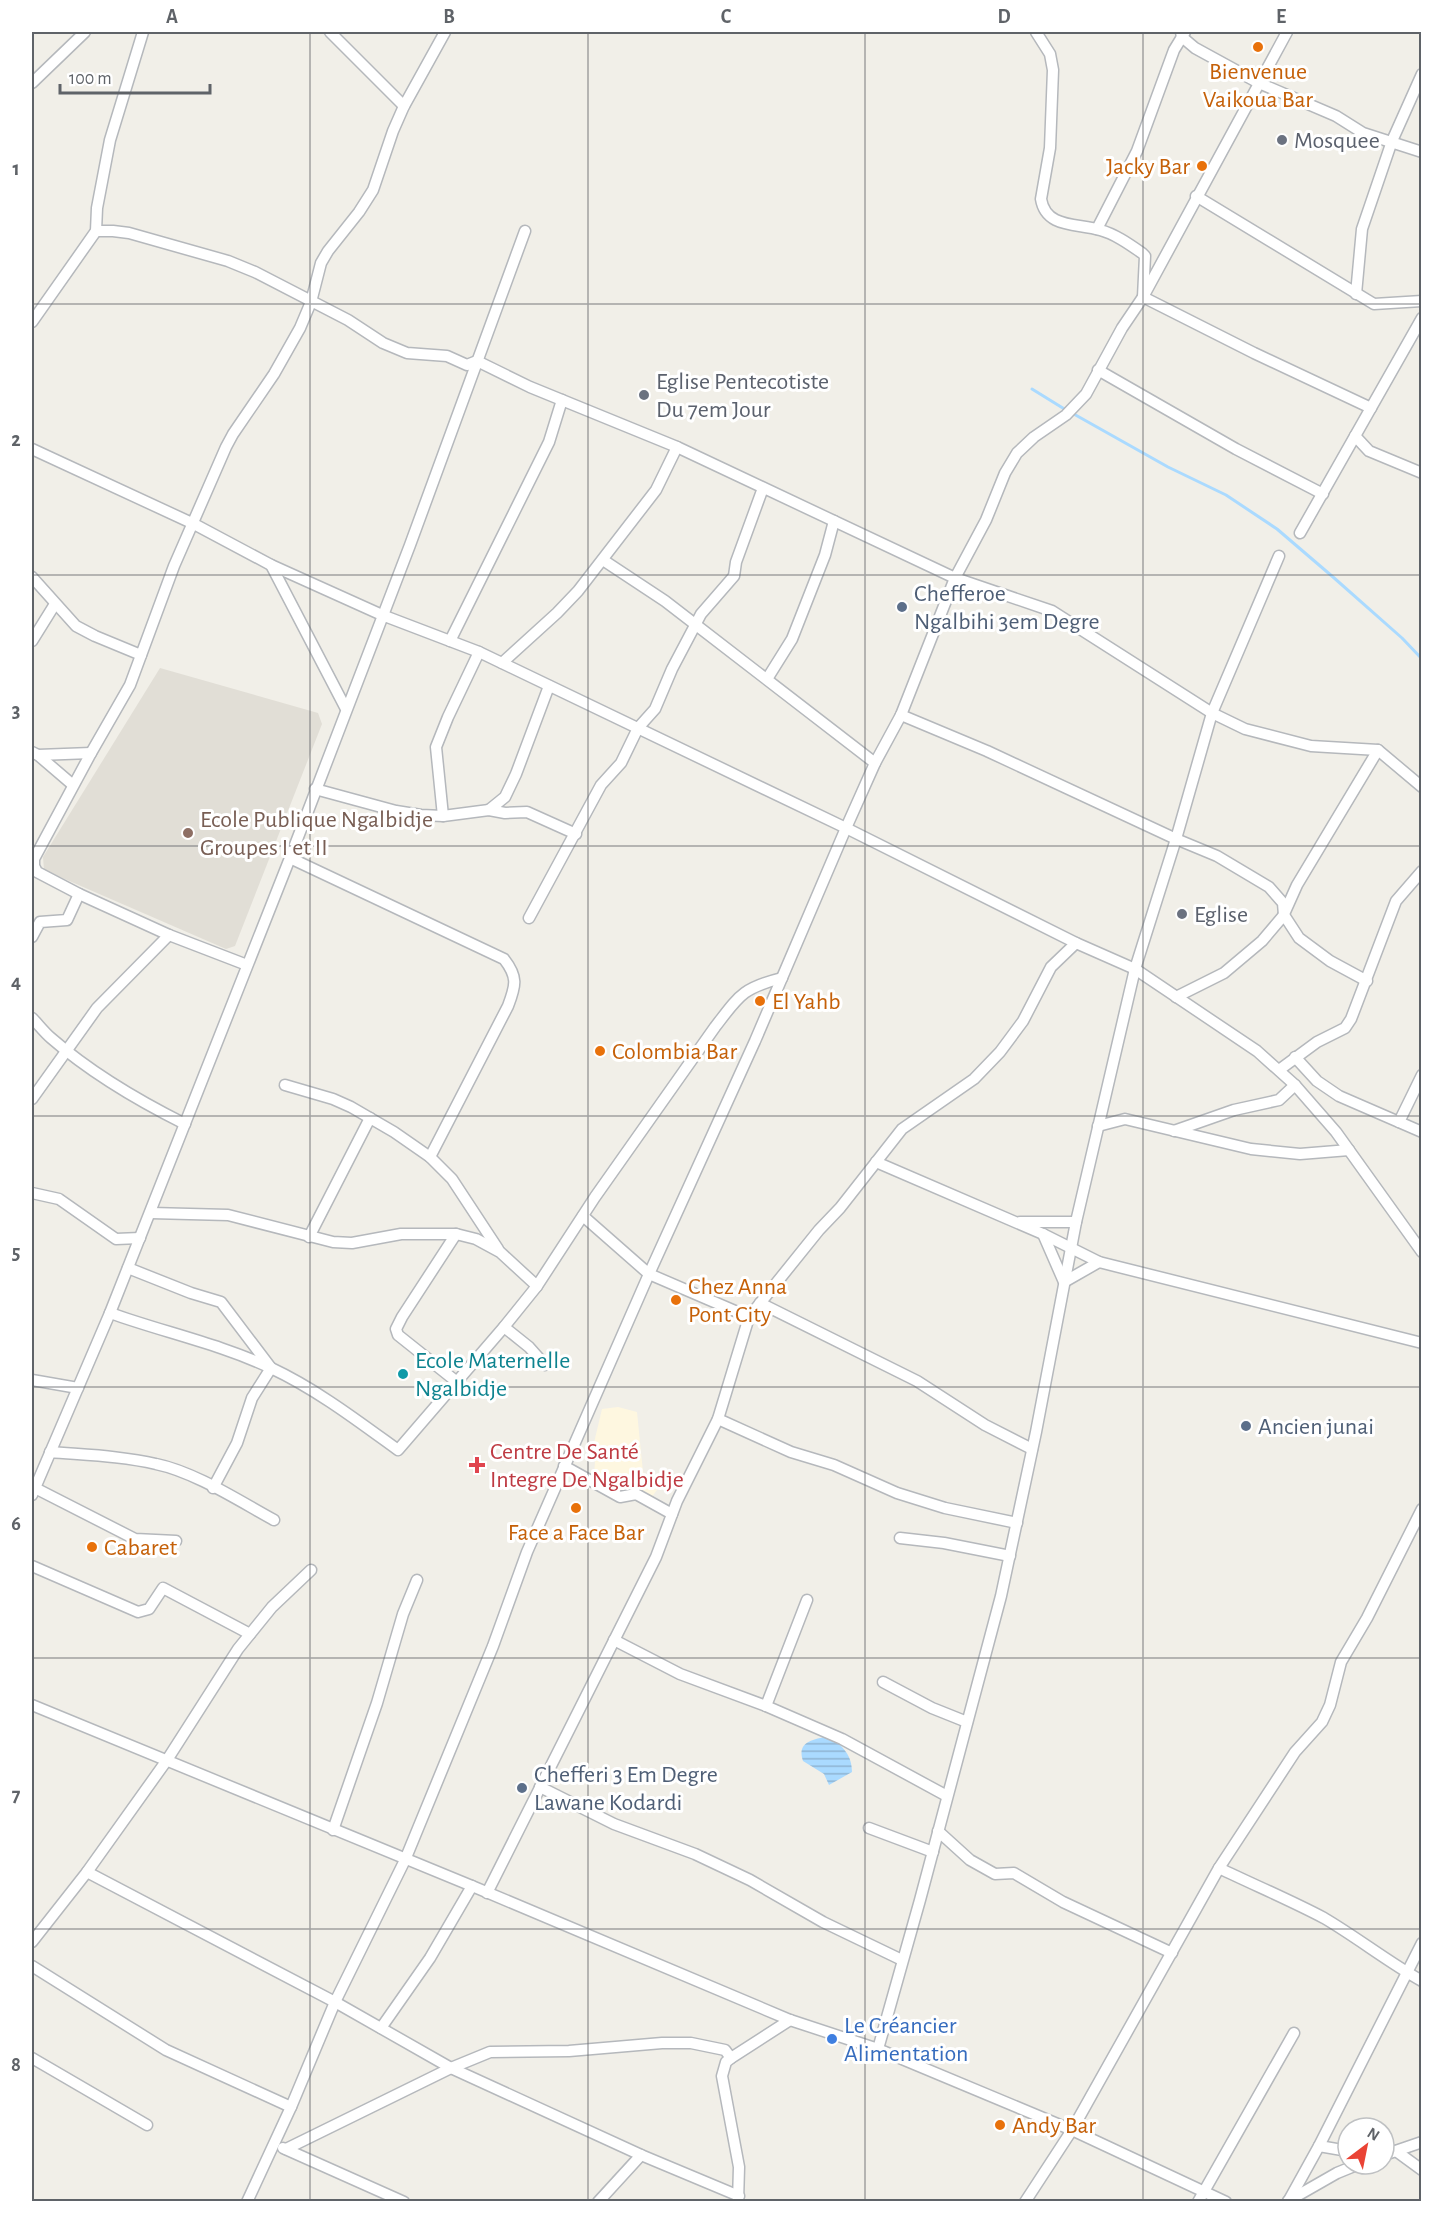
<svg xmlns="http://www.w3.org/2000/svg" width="1453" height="2233" viewBox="0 0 1453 2233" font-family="'Alegreya Sans',sans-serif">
  <defs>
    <pattern id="water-rules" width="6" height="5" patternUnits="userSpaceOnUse" patternTransform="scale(1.5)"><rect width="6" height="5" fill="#aadaff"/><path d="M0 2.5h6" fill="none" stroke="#8eb4d2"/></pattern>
  </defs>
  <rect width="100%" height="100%" fill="#f1efe8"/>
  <path fill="#fef7e0" d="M618,1407L637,1412L643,1472L657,1484V1490L651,1498L623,1492L594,1477L595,1461L592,1451L602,1409Z"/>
  <path fill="#e1ded6" d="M160,668L318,713L322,724L235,946L226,949L44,870L43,857Z"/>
  <path fill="url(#water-rules)" d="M830,1736C843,1747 852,1755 852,1772L829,1785L824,1774L803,1761C796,1741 815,1739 830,1736Z"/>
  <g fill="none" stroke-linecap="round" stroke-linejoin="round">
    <g stroke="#aadaff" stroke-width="3">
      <path d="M1032,389L1066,410"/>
      <path d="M1072,413L1168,467L1226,495L1277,529L1333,577L1402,638L1422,659"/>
    </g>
    <defs>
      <g id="street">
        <path d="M330,32L404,106"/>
        <path d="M1036,32L1050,54L1053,70L1050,148L1041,199C1046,229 1078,223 1100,230C1115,234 1129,244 1142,253L1145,256L1143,297L1254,353L1371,408"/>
        <path d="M1181,32L1182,37L1195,48L1259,83L1336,116L1363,133L1422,152"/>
        <path d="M32,83L85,32"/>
        <path d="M1196,196L1374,304L1422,301"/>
        <path d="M1097,229L1137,151L1174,50L1185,32"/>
        <path d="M96,231H113L129,233L228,261L255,272L348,320L383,343L407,353L447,356L467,365L477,361"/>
        <path d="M1356,294L1362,229L1392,141L1422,74"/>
        <path d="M32,322L96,231L97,208L110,140L143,32"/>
        <path d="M477,361L530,387L677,447L955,578L1052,611L1212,713L1245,729L1311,746L1378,750L1422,787"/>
        <path d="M1098,370L1236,449L1323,494"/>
        <path d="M1355,436L1369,451L1422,473"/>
        <path d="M32,449L194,524L271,565L382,615L479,652L846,828L1076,943L1135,969L1257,1051L1295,1085L1336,1132L1422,1252"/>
        <path d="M1300,533L1422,318"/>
        <path d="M603,560L665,601L875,763"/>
        <path d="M271,565L346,709"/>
        <path d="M32,577L76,626L95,636L141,655"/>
        <path d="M32,641L55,604"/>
        <path d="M450,641L549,442L562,400"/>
        <path d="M502,663L557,613L578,591L656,490L677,447"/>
        <path d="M767,679L792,639L825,555L834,521"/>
        <path d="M901,715L987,751L1176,839L1217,856L1269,887L1283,903L1284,915"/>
        <path d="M32,752L38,755L73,785"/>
        <path d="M38,755L91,753"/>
        <path d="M315,789L396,811L421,815L443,816L489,810L505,813L527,812L576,834"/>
        <path d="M489,810L505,797L516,774L549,686"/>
        <path d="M443,816L436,747L448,717L479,652"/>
        <path d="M290,858L504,959C518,977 516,985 508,1006L430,1157"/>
        <path d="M1284,914L1297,885L1378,750"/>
        <path d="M529,918L601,785L621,763L638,728L655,709L672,669L701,614L734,576L736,562L763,488"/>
        <path d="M32,937L40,922L67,920L79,894"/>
        <path d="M247,965L169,935L79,894L37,872L34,866V859L91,753L130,685L174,566L226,447L233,434L274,374L300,328L311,302L321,263L328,251L359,212L373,190L393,131L404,106L445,32"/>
        <path d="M1176,997L1224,973L1262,941L1284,915L1299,938L1330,961L1367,981"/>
        <path d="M32,1018C38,1024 44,1032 51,1038C91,1073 137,1100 185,1124"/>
        <path d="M1295,1057L1317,1081L1339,1096L1422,1132"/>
        <path d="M1279,1070L1317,1042L1345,1028L1351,1019L1396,901L1422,871"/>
        <path d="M285,1085L333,1099L351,1107L394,1132L430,1157L452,1179L498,1249"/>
        <path d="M32,1099L97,1008L169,935"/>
        <path d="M1399,1122L1422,1075"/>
        <path d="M1098,1126L1125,1119L1251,1149L1300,1154L1349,1150"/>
        <path d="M1174,1131L1234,1110L1279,1100L1295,1085"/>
        <path d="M876,1162L1043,1234L1099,1262"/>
        <path d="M32,1193L59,1199L116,1239L140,1238"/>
        <path d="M151,1213L228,1215L333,1242L352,1243L401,1234H456L476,1239L500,1252L537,1286"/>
        <path d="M1020,1222H1076"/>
        <path d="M456,1234L402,1317L396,1329L398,1335L457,1382"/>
        <path d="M1043,1234L1064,1282L1099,1262L1422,1343"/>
        <path d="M309,1237L370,1118"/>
        <path d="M128,1268L191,1293L221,1302L271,1368L252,1398L237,1443L213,1488"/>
        <path d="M760,1303L917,1381L985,1425L1032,1449"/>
        <path d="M110,1313C163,1332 220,1344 271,1368C316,1389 358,1421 398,1450L504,1327L537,1286L595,1197L715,1027C739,996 742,988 782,978"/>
        <path d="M749,1317L819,1230L840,1208L902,1129L974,1079L1000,1052L1023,1021L1051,967L1076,943"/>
        <path d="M504,1327L529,1347L545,1365"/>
        <path d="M32,1380L78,1388"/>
        <path d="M718,1419L791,1452L834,1465L897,1493L945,1508L1017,1523"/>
        <path d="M50,1452C85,1455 122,1456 156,1464C195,1472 239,1501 274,1520"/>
        <path d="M564,1466L620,1497L636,1494L672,1514"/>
        <path d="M35,1488L135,1539L176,1541"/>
        <path d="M32,1495L110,1313L290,858L410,545L525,231"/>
        <path d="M900,1538L944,1543L1010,1556"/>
        <path d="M32,1566L138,1612L149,1609L163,1588L250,1634"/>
        <path d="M614,1640L680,1674L766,1706L842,1739L947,1796"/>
        <path d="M883,1682L932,1708L967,1722"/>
        <path d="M32,1705L472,1886L790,2020L878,2049L1072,2130L1226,2202"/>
        <path d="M766,1706L807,1600"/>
        <path d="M540,1787L614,1824L695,1854L750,1880L823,1922L902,1960"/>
        <path d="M869,1828L933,1852"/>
        <path d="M333,1830L377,1703L403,1614L417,1580"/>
        <path d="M938,1831L970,1860L995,1874L1014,1873L1063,1902L1172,1953"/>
        <path d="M1219,1868C1254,1885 1290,1900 1324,1918C1358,1938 1388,1962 1422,1981"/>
        <path d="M87,1872L335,2002L451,2068L641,2155L739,2196"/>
        <path d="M487,1893L656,1557L677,1501L718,1419L749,1317L649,1274L583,1216"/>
        <path d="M32,1942L87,1872L167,1760L238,1649L272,1607L311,1570"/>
        <path d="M32,1966L166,2050L291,2107"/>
        <path d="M381,2028L430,1958L472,1886"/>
        <path d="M878,2049L920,1900L1001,1596L1036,1432L1076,1222L1135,969L1176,839L1212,713L1279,556"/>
        <path d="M32,2058L147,2125"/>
        <path d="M1319,2146L1348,2151"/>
        <path d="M283,2148L404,2202"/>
        <path d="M286,2149L451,2068L490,2052L569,2051L662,2043H691L725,2050L731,2058"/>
        <path d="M1396,2151L1422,2170"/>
        <path d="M1384,2155L1422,2142"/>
        <path d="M1288,2201L1337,2173L1359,2164"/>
        <path d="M247,2202L291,2107L335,2002L405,1860L493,1646L527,1552L649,1274L755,1041L846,828L875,763L901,715L955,578L986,520L1005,473L1017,453L1034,437L1066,415L1086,394L1122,328L1143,297L1287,32"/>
        <path d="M598,2202L641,2155"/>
        <path d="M738,2202L739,2167L722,2076L726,2062L731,2058L790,2020"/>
        <path d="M1025,2202L1072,2130L1219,1868L1295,1752L1322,1722L1330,1705L1341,1662L1367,1618L1422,1509"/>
        <path d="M1198,2202L1294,2033"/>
        <path d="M1288,2202L1319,2146L1422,1943"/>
      </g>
    </defs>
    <use href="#street" stroke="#b5b8bc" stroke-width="13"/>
    <use href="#street" stroke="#fff" stroke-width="10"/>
  </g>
  <path fill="none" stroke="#5f6368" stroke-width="1.5" stroke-opacity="0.55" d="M310,32V2202M588,32V2202M865,32V2202M1143,32V2202M32,304H1422M32,575H1422M32,846H1422M32,1116H1422M32,1387H1422M32,1658H1422M32,1929H1422"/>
  <g fill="#e8710a" stroke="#fff" stroke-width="2">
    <circle cx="1258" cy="47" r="6"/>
    <circle cx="1202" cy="166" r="6"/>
    <circle cx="760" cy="1001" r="6"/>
    <circle cx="600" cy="1051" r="6"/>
    <circle cx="676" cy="1300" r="6"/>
    <circle cx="576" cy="1508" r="6"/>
    <circle cx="92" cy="1547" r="6"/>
    <circle cx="1000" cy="2125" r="6"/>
  </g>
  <g fill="#6b7280" stroke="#fff" stroke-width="2">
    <circle cx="1282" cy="140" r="6"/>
    <circle cx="644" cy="395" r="6"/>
    <circle cx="1182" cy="914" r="6"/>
  </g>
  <g fill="#5c6f8a" stroke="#fff" stroke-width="2">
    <circle cx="902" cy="607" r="6"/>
    <circle cx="1246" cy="1426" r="6"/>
    <circle cx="522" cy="1788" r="6"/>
  </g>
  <circle fill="#8d6e63" stroke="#fff" stroke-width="2" cx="188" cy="833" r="6"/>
  <circle fill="#0f9aa8" stroke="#fff" stroke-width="2" cx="403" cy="1374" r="6"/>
  <path fill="#e0444e" stroke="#fff" stroke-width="2" d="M474 1456h6v6h6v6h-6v6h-6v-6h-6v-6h6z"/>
  <circle fill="#3f7fe0" stroke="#fff" stroke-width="2" cx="832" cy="2039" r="6"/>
  <g text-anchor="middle" stroke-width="6" stroke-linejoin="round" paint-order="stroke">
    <g font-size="24" fill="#c56008" stroke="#fff" text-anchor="start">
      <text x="1258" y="79" text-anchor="middle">Bienvenue<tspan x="1258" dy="28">Vaikoua Bar</tspan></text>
      <text x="1190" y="174" text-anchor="end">Jacky Bar</text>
      <text x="772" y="1009">El Yahb</text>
      <text x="612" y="1059">Colombia Bar</text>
      <text x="688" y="1294">Chez Anna<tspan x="688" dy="28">Pont City</tspan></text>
      <text x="576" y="1540" text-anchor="middle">Face a Face Bar</text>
      <text x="104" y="1555">Cabaret</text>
      <text x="1012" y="2133">Andy Bar</text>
    </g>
    <g font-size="24" fill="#5b616d" stroke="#fff" text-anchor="start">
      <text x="1294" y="148">Mosquee</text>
      <text x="656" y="389">Eglise Pentecotiste<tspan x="656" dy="28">Du 7em Jour</tspan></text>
      <text x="1194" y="922">Eglise</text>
    </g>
    <g font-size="24" fill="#4e5e75" stroke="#fff" text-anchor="start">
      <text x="914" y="601">Chefferoe<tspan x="914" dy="28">Ngalbihi 3em Degre</tspan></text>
      <text x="1258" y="1434">Ancien junai</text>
      <text x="534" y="1782">Chefferi 3 Em Degre<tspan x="534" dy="28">Lawane Kodardi</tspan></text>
    </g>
    <g font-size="24" fill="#785e54" stroke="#fff" text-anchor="start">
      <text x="200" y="827">Ecole Publique Ngalbidje<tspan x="200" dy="28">Groupes I et II</tspan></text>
    </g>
    <g font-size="24" fill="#0d838f" stroke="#fff" text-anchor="start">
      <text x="415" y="1368">Ecole Maternelle<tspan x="415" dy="28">Ngalbidje</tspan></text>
    </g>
    <g font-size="24" fill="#be3a42" stroke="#fff" text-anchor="start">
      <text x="490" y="1459">Centre De Santé<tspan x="490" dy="28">Integre De Ngalbidje</tspan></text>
    </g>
    <g font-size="24" fill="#366cbe" stroke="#fff" text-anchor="start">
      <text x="844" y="2033">Le Créancier<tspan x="844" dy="28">Alimentation</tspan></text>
    </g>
  </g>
  <rect width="1453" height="2233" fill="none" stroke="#ffffff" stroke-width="66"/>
  <g transform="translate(1366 2146) rotate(32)"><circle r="28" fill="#ffffff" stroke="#bfc1c3" stroke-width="1.5"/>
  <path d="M0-4.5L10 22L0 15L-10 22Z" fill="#ea4335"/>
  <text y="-9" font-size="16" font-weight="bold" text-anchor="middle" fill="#5f6368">N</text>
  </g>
  <path d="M60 84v9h150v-9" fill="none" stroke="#5f6368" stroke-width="3"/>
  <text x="69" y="84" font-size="18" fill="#5f6368" stroke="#ffffff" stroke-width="4.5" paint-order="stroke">100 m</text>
  <rect x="33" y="33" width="1387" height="2167" fill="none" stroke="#5f6368" stroke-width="2"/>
  <g font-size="20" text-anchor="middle" font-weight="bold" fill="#5f6368">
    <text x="172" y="23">A</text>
    <text x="449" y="23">B</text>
    <text x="726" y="23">C</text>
    <text x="1004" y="23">D</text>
    <text x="1281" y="23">E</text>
    <text x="16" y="175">1</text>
    <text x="16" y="446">2</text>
    <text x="16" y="717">3</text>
    <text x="16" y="988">4</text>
    <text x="16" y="1259">5</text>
    <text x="16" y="1530">6</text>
    <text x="16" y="1801">7</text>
    <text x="16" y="2071">8</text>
  </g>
</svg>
